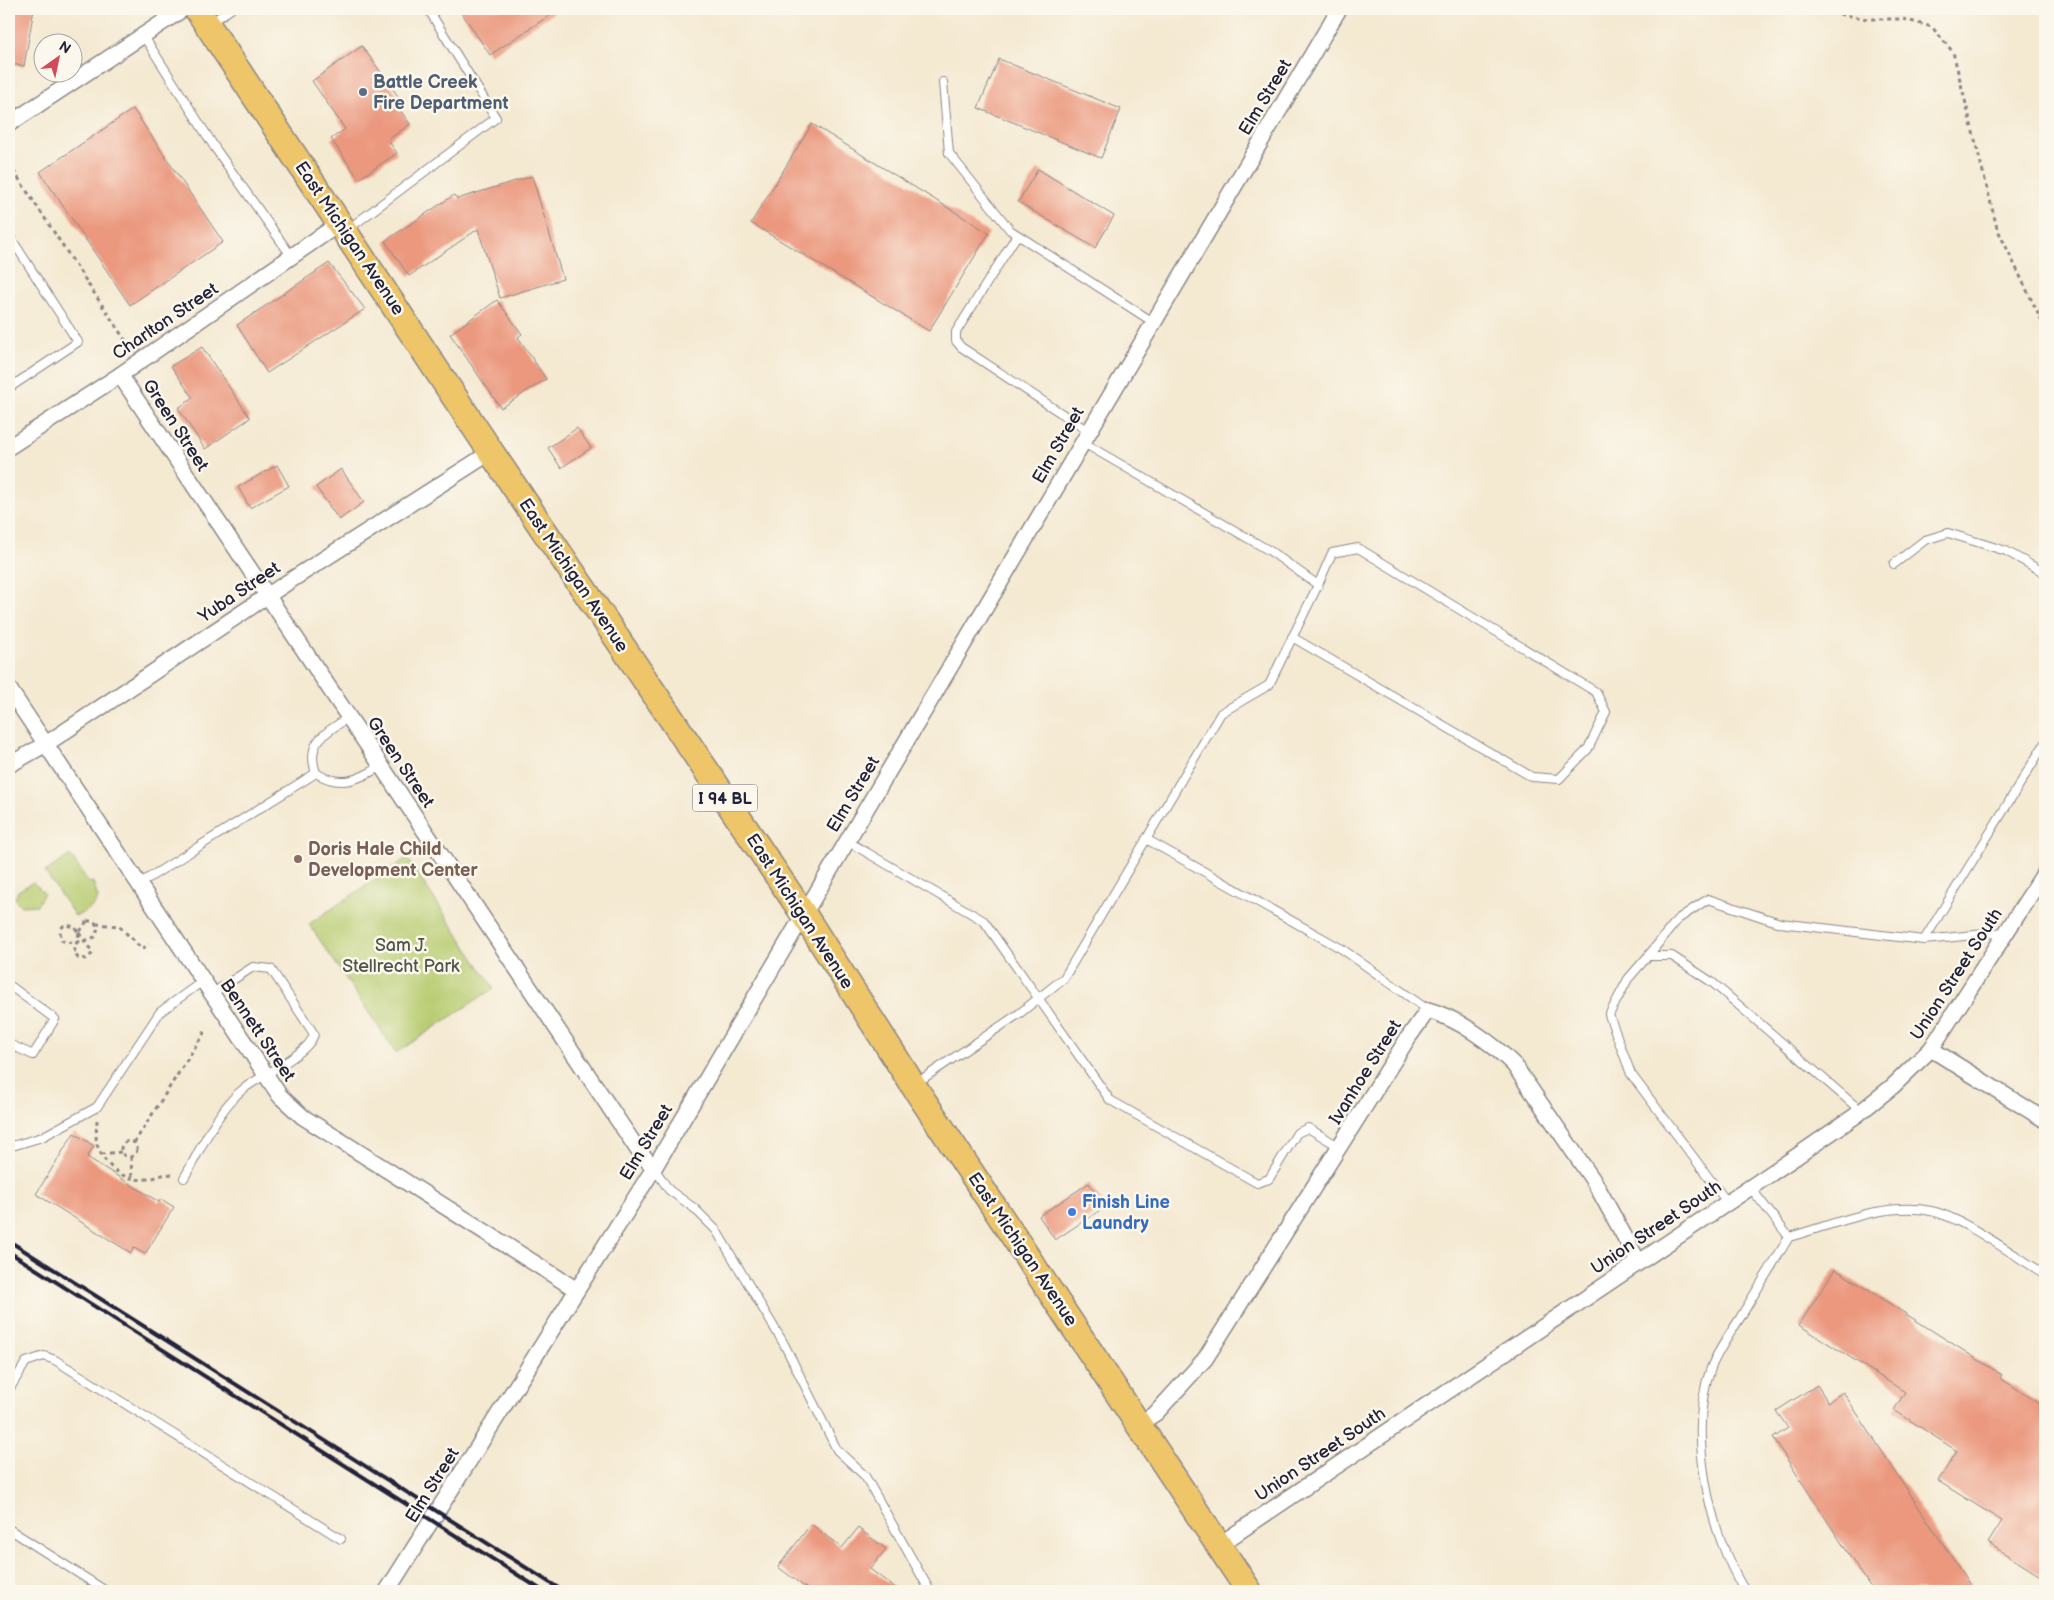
<svg xmlns="http://www.w3.org/2000/svg" width="2054" height="1600" viewBox="0 0 2054 1600" font-family="'Balsamiq Sans',sans-serif">
  <rect width="100%" height="100%" fill="#fbf7ec"/>
  <filter id="ink" filterUnits="userSpaceOnUse"><feTurbulence type="fractalNoise" baseFrequency=".02" numOctaves="2"/><feDisplacementMap in="SourceGraphic" scale="10" xChannelSelector="R" yChannelSelector="G"/><feConvolveMatrix kernelMatrix="1 2 1 2 8 2 1 2 1" color-interpolation-filters="sRGB"/></filter>
  <filter id="wash" filterUnits="userSpaceOnUse"><feTurbulence type="fractalNoise" baseFrequency=".0096" numOctaves="4" result="noise"/><feDisplacementMap in="SourceGraphic" scale="20" xChannelSelector="R" yChannelSelector="G"/><feGaussianBlur stdDeviation="1.12" result="paint"/><feColorMatrix in="noise" values="0 0 0 0 0 0 0 0 0 0 0 0 0 0 0 0 0 1.4 0 .05"/><feComposite in="paint" operator="in"/></filter>
  <g filter="url(#wash)">
    <rect width="100%" height="100%" fill="#f4e9d1"/>
    <g fill="#b7cc71" stroke="#6c7756">
      <path d="M70,855L89,883L93,882L98,898C95,907 84,913 75,916L45,872Z"/>
      <path d="M407,858L494,988L396,1053L309,924Z"/>
      <path d="M33,882L44,893L37,905L21,906L15,899L18,891Z"/>
    </g>
    <g id="blocks">
      <g fill="#eb987e">
        <path d="M9,9H34L24,66L9,64Z"/>
        <path d="M459,9H559L490,55Z"/>
        <path d="M362,46L400,99L395,103L410,124L388,140L397,153L359,179L331,139L345,129L312,81Z"/>
        <path d="M999,59L1121,109L1101,158L978,108Z"/>
        <path d="M133,109L223,242L130,305L40,172Z"/>
        <path d="M812,124L989,233L929,331L751,223Z"/>
        <path d="M1038,169L1114,216L1095,248L1018,202Z"/>
        <path d="M532,176L563,279L500,298L478,229L409,276L385,241L454,195L457,199Z"/>
        <path d="M329,263L365,309L267,373L237,325Z"/>
        <path d="M497,300L522,334L518,337L546,379L501,408L450,334Z"/>
        <path d="M202,347L250,418L205,449L178,408L193,398L171,366Z"/>
        <path d="M577,428L591,448L561,468L548,448Z"/>
        <path d="M277,465L289,486L250,508L238,487Z"/>
        <path d="M341,469L364,502L339,520L316,487Z"/>
        <path d="M74,1133L94,1146L87,1157L159,1202L161,1199L174,1207L145,1254L134,1248L131,1253L36,1194Z"/>
        <path d="M1089,1183L1105,1207L1055,1240L1039,1216Z"/>
        <path d="M1835,1269L2002,1375L2000,1378L2045,1407V1579L1988,1543L2002,1521L1938,1481L1957,1451L1894,1410L1905,1392L1799,1325Z"/>
        <path d="M1817,1385L1828,1402L1843,1392L1974,1591H1873L1773,1438L1788,1428L1776,1411Z"/>
        <path d="M811,1524L842,1548L858,1528L886,1549L870,1569L899,1591H810L778,1567Z"/>
      </g>
    </g>
  </g>
  <g filter="url(#ink)">
    <use href="#blocks" fill-opacity="0" stroke="#8b8686" stroke-width="1"/>
    <g fill="none" stroke-linecap="round" stroke-linejoin="round">
      <defs>
        <g id="service">
          <path d="M210,23L231,9"/>
          <path d="M143,35L215,148L292,257"/>
          <path d="M943,82L949,153L1010,230L1153,322"/>
          <path d="M347,230L496,118L428,9"/>
          <path d="M9,235L78,342L9,388"/>
          <path d="M1017,235L956,332V341L961,347L1088,431"/>
          <path d="M1894,564L1925,540L1948,533L2006,551L2045,573"/>
          <path d="M1292,637L1532,777L1559,779L1588,749L1606,712L1596,692L1358,548L1332,553L1318,585"/>
          <path d="M316,773C305,741 326,733 349,717"/>
          <path d="M1146,839L1342,949L1428,1010"/>
          <path d="M847,841L984,921L1110,1100L1257,1183L1269,1179L1297,1133L1308,1128L1340,1147"/>
          <path d="M139,884L316,773C340,788 359,780 381,766"/>
          <path d="M1924,940L2045,743"/>
          <path d="M1648,956L1678,919L1708,899L1780,923L1924,940L2005,932"/>
          <path d="M9,985L55,1019L33,1055L9,1044"/>
          <path d="M915,1084L1020,1013L1064,978L1221,713L1269,685L1318,585L1270,551L1082,442"/>
          <path d="M9,1147L42,1137L97,1107L160,1012L203,981"/>
          <path d="M654,1168L669,1190L694,1208L716,1230L784,1344L837,1450L865,1476L930,1591"/>
          <path d="M184,1178C201,1149 219,1106 246,1087C262,1075 310,1053 314,1034L271,969L253,967L211,994"/>
          <path d="M1727,1202L1631,1074L1609,1015L1628,979L1648,956H1672L1713,983L1861,1111"/>
          <path d="M1789,1237C1833,1225 1885,1201 1931,1211C1962,1217 2016,1257 2045,1274"/>
          <path d="M9,1390L26,1362L44,1356L55,1360L341,1539"/>
          <path d="M9,1529L106,1591"/>
          <path d="M1745,1591C1709,1534 1687,1432 1711,1368C1718,1350 1730,1334 1740,1318C1756,1291 1773,1264 1789,1237L1750,1187"/>
        </g>
        <g id="minor">
          <path d="M9,124L183,9"/>
          <path d="M120,375L638,1150L654,1168"/>
          <path d="M9,447L120,375L340,223"/>
          <path d="M9,689L280,1096L303,1117L577,1290"/>
          <path d="M9,765L46,744L288,582L491,452"/>
          <path d="M1931,1049L2045,1120"/>
          <path d="M1139,1424L1156,1413L1205,1359L1408,1038L1428,1010C1459,1019 1491,1042 1514,1065L1595,1183L1638,1261"/>
          <path d="M1219,1545L1797,1156L1858,1114L1893,1086L1931,1049L2045,872"/>
          <path d="M387,1591L654,1168L1339,9"/>
        </g>
        <path id="trunk" d="M197,9L491,452L804,915L913,1085L1249,1591"/>
      </defs>
      <use href="#service" stroke="#8b8686" stroke-width="10"/>
      <use href="#minor" stroke="#8b8686" stroke-width="18"/>
      <use href="#trunk" stroke="#8b8686" stroke-width="28"/>
      <g stroke="#8b8686" stroke-width="3" stroke-dasharray="4 4" stroke-linecap="butt">
        <path d="M1808,9L1868,19H1903L1932,27L1953,52L1997,228L2045,328"/>
        <path d="M9,164L129,346"/>
        <path d="M87,921H94L98,928L95,937C85,941 70,945 61,940L60,931L63,926H74L79,933Z"/>
        <path d="M96,924L119,926L142,949L149,944"/>
        <path d="M79,933L91,950L92,954L86,959L78,958L74,953Z"/>
        <path d="M97,1120C97,1127 95,1136 97,1144C103,1165 125,1183 147,1179C158,1178 163,1172 174,1175"/>
        <circle cx="129" cy="1149" r="8"/>
        <path d="M134,1143L206,1030"/>
        <path d="M101,1154L122,1152"/>
        <path d="M131,1157L132,1179"/>
      </g>
      <use href="#service" stroke="#fff" stroke-width="8"/>
      <use href="#minor" stroke="#fff" stroke-width="15"/>
      <use href="#trunk" stroke="#eec569" stroke-width="25"/>
      <g stroke="#22223b" stroke-width="4">
        <path d="M9,1241L563,1591"/>
        <path d="M9,1252L543,1591"/>
      </g>
    </g>
  </g>
  <circle fill="#5c6f8a" stroke="#fbf7ec" stroke-width="2" cx="363" cy="92" r="5"/>
  <circle fill="#8d6e63" stroke="#fbf7ec" stroke-width="2" cx="298" cy="859" r="5"/>
  <circle fill="#3f7fe0" stroke="#fbf7ec" stroke-width="2" cx="1072" cy="1212" r="5"/>
  <g text-anchor="middle" stroke-width="5" stroke-linejoin="round" paint-order="stroke">
    <rect fill="#fbf7ec" stroke="#636270" stroke-width="1" x="692.5" y="784.5" width="65" height="27" rx="4"/>
    <g font-size="16" font-weight="bold" fill="#22223b">
      <text x="725" y="804">I 94 BL</text>
    </g>
    <g font-size="18" font-weight="bold" fill="#4e5e75" stroke="#fbf7ec" text-anchor="start">
      <text x="373" y="88">Battle Creek<tspan x="373" dy="21">Fire Department</tspan></text>
    </g>
    <g font-size="18" fill="#22223b" stroke="#fbf7ec">
      <text transform="translate(1265 97) rotate(-59)" y="6">Elm Street</text>
      <text transform="translate(350 238) rotate(56)" y="6">East Michigan Avenue</text>
      <text transform="translate(165 321) rotate(-34)" y="6">Charlton Street</text>
      <text transform="translate(176 425) rotate(57)" y="6">Green Street</text>
      <text transform="translate(1058 445) rotate(-60)" y="6">Elm Street</text>
      <text transform="translate(574 575) rotate(56)" y="6">East Michigan Avenue</text>
      <text transform="translate(239 592) rotate(-34)" y="6">Yuba Street</text>
      <text transform="translate(401 762) rotate(56)" y="6">Green Street</text>
      <text transform="translate(853 794) rotate(-59)" y="6">Elm Street</text>
      <text transform="translate(800 911) rotate(57)" y="6">East Michigan Avenue</text>
      <text transform="translate(1956 974) rotate(-57)" y="6">Union Street South</text>
      <text transform="translate(258 1030) rotate(56)" y="6">Bennett Street</text>
      <text transform="translate(1365 1072) rotate(-58)" y="6">Ivanhoe Street</text>
      <text transform="translate(646 1142) rotate(-59)" y="6">Elm Street</text>
      <text transform="translate(1656 1227) rotate(-34)" y="6">Union Street South</text>
      <text transform="translate(1023 1249) rotate(56)" y="6">East Michigan Avenue</text>
      <text transform="translate(1320 1454) rotate(-34)" y="6">Union Street South</text>
      <text transform="translate(432 1485) rotate(-58)" y="6">Elm Street</text>
    </g>
    <g font-size="18" font-weight="bold" fill="#785e54" stroke="#fbf7ec" text-anchor="start">
      <text x="308" y="855">Doris Hale Child<tspan x="308" dy="21">Development Center</tspan></text>
    </g>
    <g font-size="18" fill="#4f554b" stroke="#fbf7ec">
      <text x="401" y="951">Sam J.<tspan x="401" dy="21">Stellrecht Park</tspan></text>
    </g>
    <g font-size="18" font-weight="bold" fill="#366cbe" stroke="#fbf7ec" text-anchor="start">
      <text x="1082" y="1208">Finish Line<tspan x="1082" dy="21">Laundry</tspan></text>
    </g>
  </g>
  <rect width="2054" height="1600" fill="none" stroke="#fbf7ec" stroke-width="30"/>
  <g transform="translate(58 58) rotate(33)"><circle r="24" fill="#fbf7ec" stroke="#a4a2a5"/>
  <path d="M0-4L9 19L0 12L-9 19Z" fill="#d1495b"/>
  <text y="-8" font-size="14" font-weight="bold" text-anchor="middle" fill="#22223b">N</text>
  </g>
</svg>
